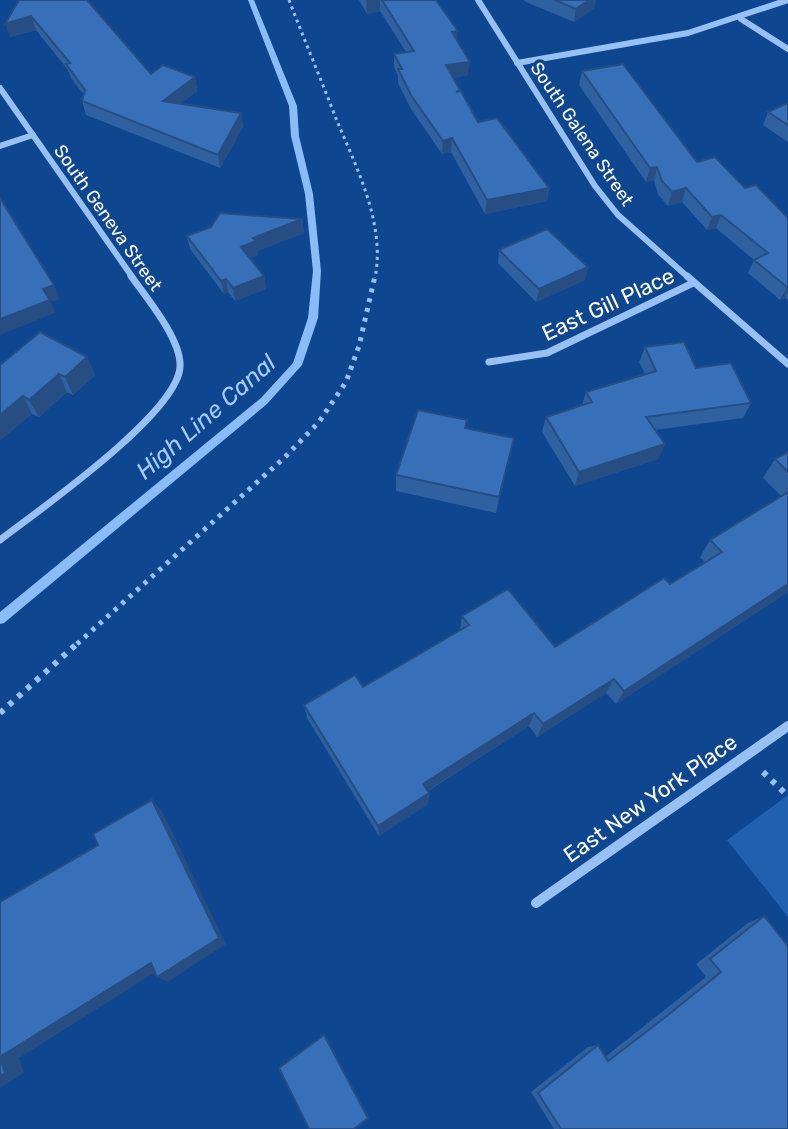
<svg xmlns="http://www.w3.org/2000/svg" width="788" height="1129" viewBox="0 0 788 1129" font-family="Rubik,sans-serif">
  <rect width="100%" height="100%" fill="#0f4690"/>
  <path fill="#2060af" d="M788,795V917L727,840Z"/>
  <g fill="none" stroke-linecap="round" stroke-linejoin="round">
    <path fill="#8abcf7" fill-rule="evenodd" d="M248,0H254L297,106L299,136L313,194L321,271L318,318L302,365L267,404L4,623L0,624V612L261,398L293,363L308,318L313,271L305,194L291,136L289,106Z"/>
    <path stroke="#98c1f3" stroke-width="3" stroke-dasharray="3 4" stroke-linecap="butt" d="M289,0C304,39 320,77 335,116C355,165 386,223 375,278"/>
    <path stroke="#98c1f3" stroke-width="5" stroke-dasharray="4 6" stroke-linecap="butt" d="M77,644L284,458L319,422L346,382L359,346L375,276"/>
    <g stroke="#98c1f3" stroke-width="6" stroke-dasharray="5 7" stroke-linecap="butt">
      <path d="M0,713L79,642"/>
      <path d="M763,772L788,796"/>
    </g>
    <g stroke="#98c1f3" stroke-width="6">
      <path d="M478,0L595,186L618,215L689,278"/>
      <path d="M741,19L788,49"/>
      <path d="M517,63L688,33L788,0"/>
      <path d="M0,88L133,278"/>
      <path d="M0,146L33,135"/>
    </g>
    <g stroke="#98c1f3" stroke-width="7">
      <path d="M687,276L788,364"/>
      <path d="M489,362L547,353L693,283"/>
      <path d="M0,540C39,510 177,414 180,367C182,340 146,297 131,276"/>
    </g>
    <path stroke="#98c1f3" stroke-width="10" d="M536,903L788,726"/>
  </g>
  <g fill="#2f609f">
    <path d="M19,0L151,74L195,77L197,91L180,104L241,113L243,127L220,168L86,115L82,101L84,95L71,78L68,70L36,30L10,37Z"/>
    <path d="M359,0H436L457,41L468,75L453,78L460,92L478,122L549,188L547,201L485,214L451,152L442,154L411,109L398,83V76L394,67V54L406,52L380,11L367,14Z"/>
    <path d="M524,0H596L594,8L574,22L526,2Z"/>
    <path d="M582,71L697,162L745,188L788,218V300L785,298L780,300L748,273L754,260L716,228L707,230L682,202L668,206L658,194L654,180L646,182L579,85Z"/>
    <path d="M788,103V142L763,125L768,112Z"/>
    <path d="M302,219L304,233L257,251L258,255L250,258L264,276L266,289L235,301L228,292L224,294L190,249L187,236L211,227Z"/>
    <path d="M499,250L588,267L585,280L536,302L498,263Z"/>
    <path d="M645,347L696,368L751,403L743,418L655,430L665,444L658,459L575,486L542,432L546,417L582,405L586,392L645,374L639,362Z"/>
    <path d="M87,357L95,375L73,395L67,392L39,417L32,414L0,365Z"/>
    <path d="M788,452V592L616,704L606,693L537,737L529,726L428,791L429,793L428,804L379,836L307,718L304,705L363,687L460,630L462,616L555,647L670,584L705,562L700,557L710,540L781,496L763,478L775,459Z"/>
    <path d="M510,455L496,513L396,491V475Z"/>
    <path d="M764,916L788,1129H554L531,1092L588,1047L598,1045L605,1057L706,977L696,964L748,923Z"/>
  </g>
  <g fill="#264e82">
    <path d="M366,0H380V11L367,14Z"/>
    <path d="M589,0H596L594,8L574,22L576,9Z"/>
    <path d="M31,16L36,30L10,37L5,24Z"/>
    <path d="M458,31L457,45L452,32Z"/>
    <path d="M470,62L468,75L446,79V65Z"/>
    <path d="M195,77L197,91L166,115L163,101Z"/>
    <path d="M241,113L243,127L220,168L218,155Z"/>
    <path d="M452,138L451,152L442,154L443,141Z"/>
    <path d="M657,167L654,180L646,182L650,168Z"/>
    <path d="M549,188L547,201L485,214L487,200Z"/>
    <path d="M686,188L682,202L668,206L672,192Z"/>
    <path d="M721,215L716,228L707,230L712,217Z"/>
    <path d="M302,219L304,233L257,251L258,255L244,260L241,247L253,238Z"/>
    <path d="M588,267L585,280L536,302L539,289Z"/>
    <path d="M264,276L266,289L235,301L233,288Z"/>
    <path d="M226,279L228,292L224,294L221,281Z"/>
    <path d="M54,285L60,299L51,302L55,313L0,335V319L43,289Z"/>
    <path d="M788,286V292L785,298L780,300Z"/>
    <path d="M87,357L95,375L73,395L65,377Z"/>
    <path d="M59,374L67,392L39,417L29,400Z"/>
    <path d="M23,396L32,414L0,441V415Z"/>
    <path d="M514,438L510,455L496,513L499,497Z"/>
    <path d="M665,444L658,459L575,486L579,472Z"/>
    <path d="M788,584V592L616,704L624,691Z"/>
    <path d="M614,679L606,693L537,737L543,724Z"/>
    <path d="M534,713L529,726L422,794L423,784Z"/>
    <path d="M429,793L428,804L379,836L378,826Z"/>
    <path d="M152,800L162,811L226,944L168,982L157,977Z"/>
    <path d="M151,963L162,968L19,1058L24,1073L0,1088V1057Z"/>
    <path d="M324,1035L326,1036L368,1117V1118Z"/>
  </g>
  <g fill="#3770b9" stroke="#264e82" stroke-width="2">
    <path d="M19,0H87L151,74L163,65L195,77L163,101L241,113L218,155L82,101L85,90L66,64L70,63L31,16L5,24Z"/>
    <path d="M382,0H436L458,31L452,32L470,62L446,65L460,90L456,92L461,91L478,122L497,118L549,188L487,200L452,138L443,141L411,95L398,69H402L394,54L414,51Z"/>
    <path d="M555,0H589L576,9Z"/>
    <path d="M623,64L697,162L715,157L745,188L756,185L788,218V286L787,287L754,260L768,253L721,215L712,217L686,188L672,192L662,181L657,167L650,168L582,71Z"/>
    <path d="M788,103V125L768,112Z"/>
    <path d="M0,198L54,285L43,289L50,300L0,319Z"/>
    <path d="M220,213L302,219L253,238L256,241L241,247L264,276L233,288L226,279L221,281L187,236L211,227Z"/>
    <path d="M547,229L588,267L539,289L499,250Z"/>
    <path d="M40,332L87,357L65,377L59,374L29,400L23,396L0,415V365Z"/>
    <path d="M684,342L696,368L731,363L751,403L646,417L665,444L579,472L546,417L592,402L586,392L656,371L645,347Z"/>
    <path d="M418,410L467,420L465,428L514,438L499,497L396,475Z"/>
    <path d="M788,452V472L775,459Z"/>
    <path d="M788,492V584L624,691L614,679L543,724L534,713L423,784L429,793L378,826L304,705L355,675L363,687L469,625L462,616L508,589L555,647L664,578L670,584L722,552L710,540Z"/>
    <path d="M152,800L219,938L157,977L151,963L0,1057L5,1073L0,1076V902L98,845L93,834Z"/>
    <path d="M764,916L788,946V1129H561L538,1093L598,1045L608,1061L663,1019L721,972L710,959Z"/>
    <path d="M324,1035L368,1118L354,1129H309L279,1068Z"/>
  </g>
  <g text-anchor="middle" stroke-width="7" stroke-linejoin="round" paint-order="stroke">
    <g font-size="18" fill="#fff" stroke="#0f4690">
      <text transform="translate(582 134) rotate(56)" y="6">South Galena Street</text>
      <text transform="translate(108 218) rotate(55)" y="6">South Geneva Street</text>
    </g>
    <g font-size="22" fill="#fff" stroke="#0f4690">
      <text transform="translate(608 304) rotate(-25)" y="8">East Gill Place</text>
      <text transform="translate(650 798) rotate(-35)" y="8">East New York Place</text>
    </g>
    <g font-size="24" font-style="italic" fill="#a4cbfa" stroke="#0f4690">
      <text transform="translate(206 417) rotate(-41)" y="8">High Line Canal</text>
    </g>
  </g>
</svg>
